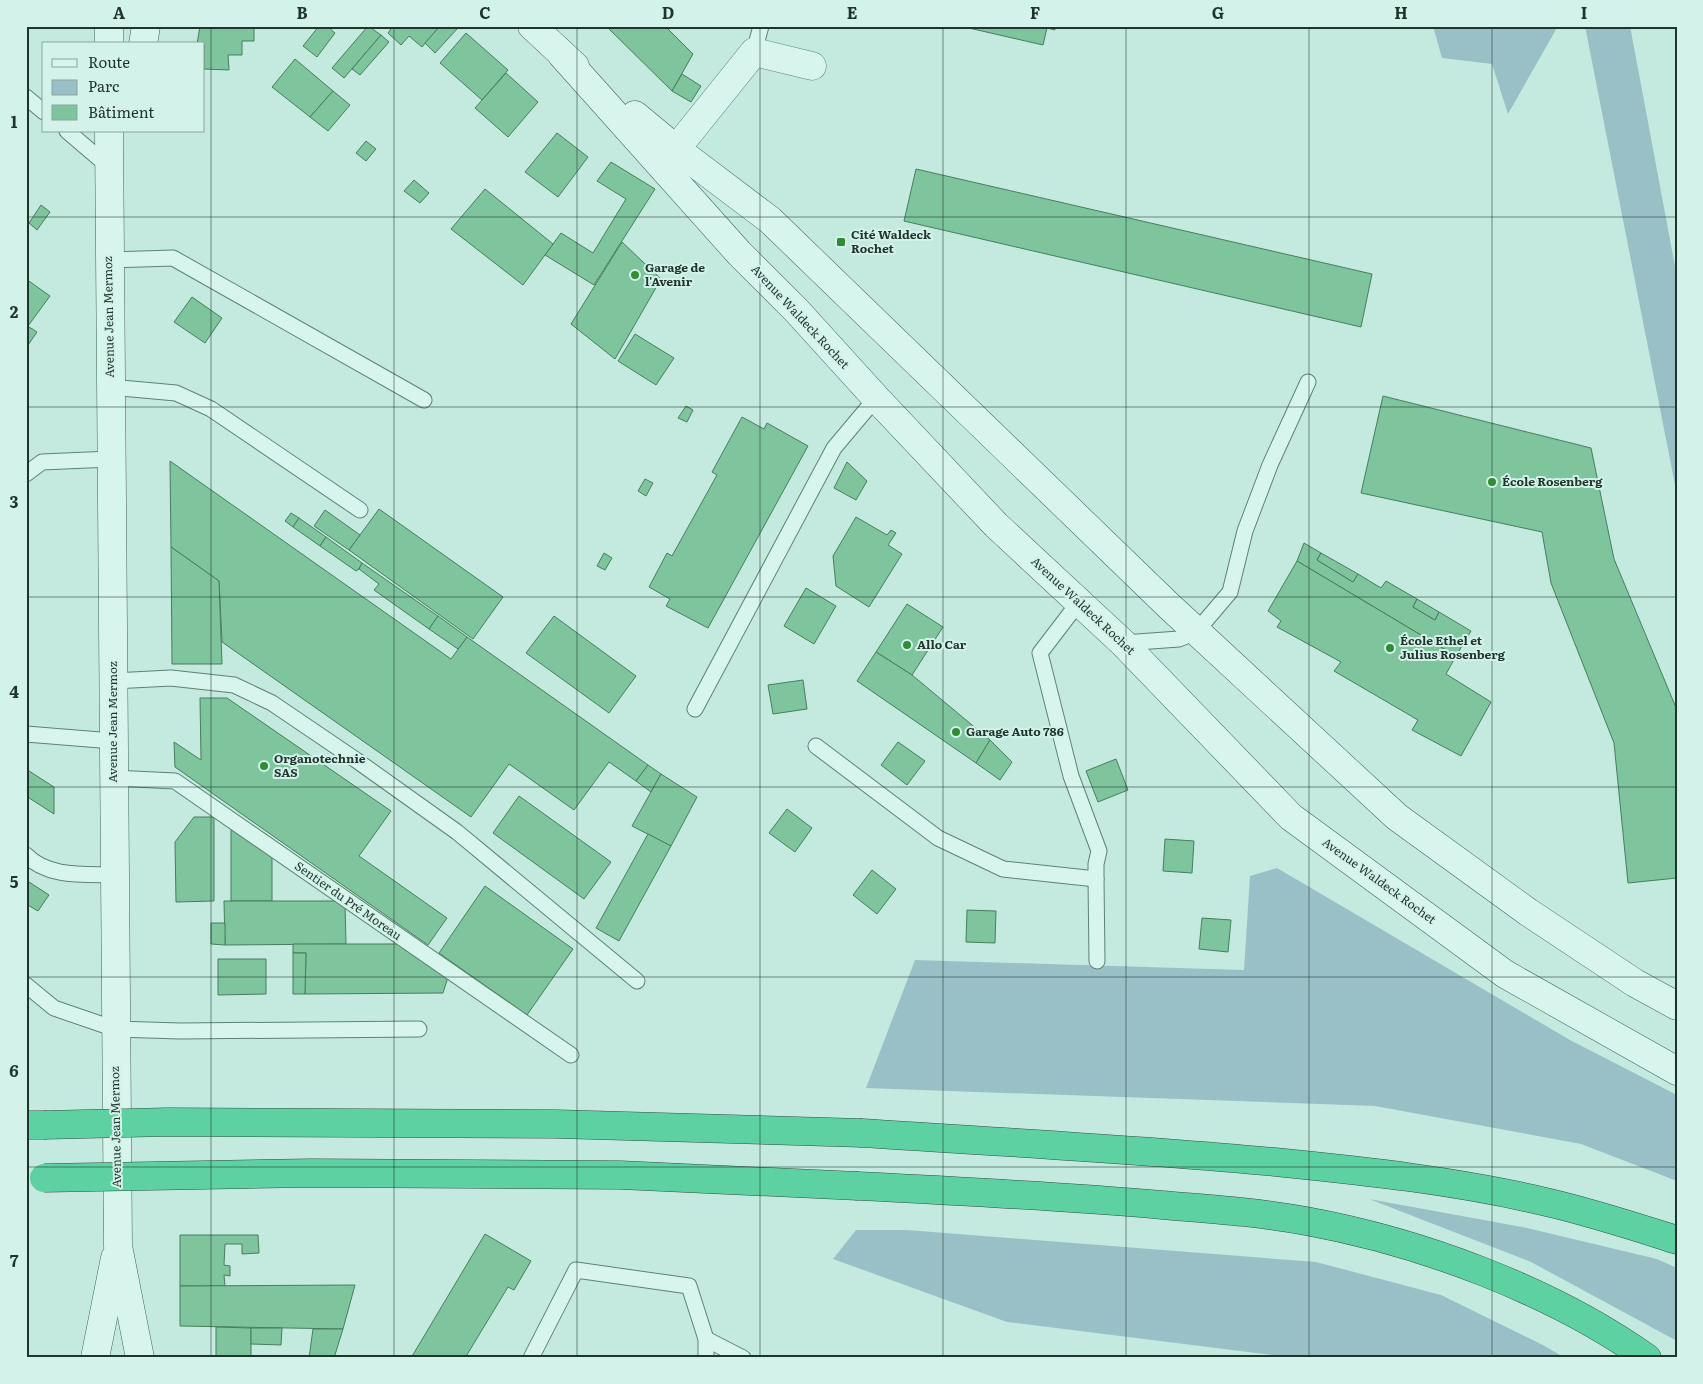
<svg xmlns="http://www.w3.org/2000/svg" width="1703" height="1384" viewBox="0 0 1703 1384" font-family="Literata,serif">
  <rect width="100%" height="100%" fill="#c4eadf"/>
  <g fill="#99c0c7">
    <path d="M1433,26H1558L1508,114L1492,64L1442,58Z"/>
    <path d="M1585,26H1630L1677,277V495Z"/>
    <path d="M1277,868L1570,1040L1677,1095V1181L1581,1144L1375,1106L866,1088L915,960L1244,970L1250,876Z"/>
    <path d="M1369,1199L1527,1228L1657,1259L1677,1268V1341L1531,1262Z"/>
    <path d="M856,1230H907L1316,1262L1441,1295L1543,1345L1565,1358H1297L1007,1322L833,1259Z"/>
  </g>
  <g fill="#7ec49d" stroke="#457f5d">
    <path d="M200,26H254V41H242V55H228L229,70L204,69V44H197Z"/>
    <path d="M319,26H327L335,33L317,57L303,46Z"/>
    <path d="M368,26L381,35L344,78L332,68Z"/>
    <path d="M393,26H440L422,47L409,36L401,45L388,33Z"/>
    <path d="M440,26H453L457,29L435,53L425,43Z"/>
    <path d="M606,26H665L693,54L672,91Z"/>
    <path d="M960,26H1055V30L1047,28L1043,45Z"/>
    <path d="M466,33L508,70L482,100L440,63Z"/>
    <path d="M381,35L389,42L360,75L352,69Z"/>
    <path d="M295,59L333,91L310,117L272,87Z"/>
    <path d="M506,73L538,102L508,137L475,108Z"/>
    <path d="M682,74L701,86L691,102L672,91Z"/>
    <path d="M333,91L350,105L328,131L310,117Z"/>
    <path d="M557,133L588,157L558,197L525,172Z"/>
    <path d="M366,141L376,149L366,161L356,153Z"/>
    <path d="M611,162L655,189L594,285L545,255L561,233L593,253L626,199L597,181Z"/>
    <path d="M916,169L1372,274L1361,327L904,221Z"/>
    <path d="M414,180L429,193L420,203L404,191Z"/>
    <path d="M485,189L553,244L523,285L451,229Z"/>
    <path d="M41,205L50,212L37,230L29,223Z"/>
    <path d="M622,242L661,279L615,359L571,324Z"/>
    <path d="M26,279L50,296L28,326L26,325Z"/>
    <path d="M192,297L222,318L205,343L174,322Z"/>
    <path d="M26,325L37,332L26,348Z"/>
    <path d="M635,334L674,358L656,385L618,361Z"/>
    <path d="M1383,396L1591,448L1614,559L1677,710V878L1628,883L1614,743L1551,583L1542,532L1361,493Z"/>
    <path d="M686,406L693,410L687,422L678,418Z"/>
    <path d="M742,417L764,429L767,423L808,446L708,628L666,606L670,599L649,587L667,553L672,556L717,475L712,472Z"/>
    <path d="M170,461L451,659L467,637L648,765L636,781L609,762L574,810L509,764L471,817L222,642L219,581L171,547Z"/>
    <path d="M847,462L867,481L856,500L834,488Z"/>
    <path d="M645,479L653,483L646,496L638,491Z"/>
    <path d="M379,509L503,597L473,639L349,550Z"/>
    <path d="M325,510L360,535L349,550L314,526Z"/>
    <path d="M291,513L299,518L293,527L285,521Z"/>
    <path d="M856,517L887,535L891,530L896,533L888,545L902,554L869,607L836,586L833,556Z"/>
    <path d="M299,518L326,537L320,546L293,527Z"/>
    <path d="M326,537L362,563L359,569L356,571L320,546Z"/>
    <path d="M1304,543L1321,553L1317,560L1353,582L1358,574L1381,588L1386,581L1417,599L1413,607L1435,620L1439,612L1471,631L1456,656L1297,561Z"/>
    <path d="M171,547L219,581L222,664H172Z"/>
    <path d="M604,553L612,558L605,570L597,566Z"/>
    <path d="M1321,553L1358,574L1353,582L1317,560Z"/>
    <path d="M1297,561L1456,656L1446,674L1491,702L1461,756L1412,730L1418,720L1334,671L1341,662L1277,627L1281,621L1268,611Z"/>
    <path d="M362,563L438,616L429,629L374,590L379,584L359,569Z"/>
    <path d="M806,588L836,606L814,644L784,626Z"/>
    <path d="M1417,599L1439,612L1435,620L1413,607Z"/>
    <path d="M907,604L943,627L912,675L876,652Z"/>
    <path d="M438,616L467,637L458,649L429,629Z"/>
    <path d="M554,616L636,676L609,713L526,653Z"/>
    <path d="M876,652L912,675L990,740L976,763L857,681Z"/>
    <path d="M803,680L807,709L773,714L768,685Z"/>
    <path d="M200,698H227L391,811L359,856L447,918L428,945L175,767L174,742L201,760Z"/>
    <path d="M990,740L1012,762L1000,780L976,763Z"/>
    <path d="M898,742L925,761L907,785L881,765Z"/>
    <path d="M1116,759L1128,790L1098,802L1086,771Z"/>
    <path d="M648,765L661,774L651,792L636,781Z"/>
    <path d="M26,769L54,787V814L26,796Z"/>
    <path d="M661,774L697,797L671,846L632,826Z"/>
    <path d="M519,796L611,862L584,899L493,833Z"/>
    <path d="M787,809L812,828L795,852L769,833Z"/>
    <path d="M194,817H214V901L176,902L175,842Z"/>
    <path d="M231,826L272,854V901H231Z"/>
    <path d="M648,834L671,846L619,941L596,928Z"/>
    <path d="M1165,839L1194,841L1192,873L1163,871Z"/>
    <path d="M872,870L896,889L877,914L853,895Z"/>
    <path d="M26,880L49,895L38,911L26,904Z"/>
    <path d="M485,886L573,949L527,1015L439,953Z"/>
    <path d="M224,901H339L345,905L346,944L225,945Z"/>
    <path d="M967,910L996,911L995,943L966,942Z"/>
    <path d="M1202,918L1231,920L1228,952L1199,949Z"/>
    <path d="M211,923H225V945L211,944Z"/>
    <path d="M293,944H400L448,977L443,993L305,994L306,953H293Z"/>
    <path d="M293,953H306L305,994H293Z"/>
    <path d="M218,959H266V994L218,995Z"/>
    <path d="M485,1234L531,1261L514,1290L508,1287L465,1358H411Z"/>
    <path d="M180,1235H258L259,1253L242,1254V1244H225L224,1265L230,1266V1276L224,1275L225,1286H180Z"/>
    <path d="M355,1285L343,1329L180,1326V1286Z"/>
    <path d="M216,1327L251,1328V1358L216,1357Z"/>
    <path d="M251,1328H282L281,1345L251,1344Z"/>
    <path d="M313,1329H343L334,1358H309Z"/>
  </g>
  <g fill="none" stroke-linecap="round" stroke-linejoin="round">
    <defs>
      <g id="service">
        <path d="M754,52L761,26"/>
        <path d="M26,97L44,112"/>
        <path d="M67,131L108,166"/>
        <path d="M109,260L173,258L424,400"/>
        <path d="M110,387L176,393L211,409L360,510"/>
        <path d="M26,474L42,462L111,459"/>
        <path d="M1123,643L1179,639L1196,632L1230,592L1245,531L1270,465L1308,382"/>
        <path d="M113,681L171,678L234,685L272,703L356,760L457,832L637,981"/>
        <path d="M695,709L834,448L876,398"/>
        <path d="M26,734L113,741"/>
        <path d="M816,746L938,838L1003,869L1096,879V864L1099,851L1071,776L1040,653L1079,602"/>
        <path d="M113,778L175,781L571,1055"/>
        <path d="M26,855C48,878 85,874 114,875"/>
        <path d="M1096,879L1097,961"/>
        <path d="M26,985L54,1008L115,1029L180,1031L419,1029"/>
        <path d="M706,1339L743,1358"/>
        <path d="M531,1358L576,1270L689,1286L706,1339V1358"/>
      </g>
      <path id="minor" d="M676,149L754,52L812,66"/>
      <g id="secondary">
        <path d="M532,26L575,66"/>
        <path d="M109,44V26"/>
        <path d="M143,44L146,26"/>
        <path d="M562,55L739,253L797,311L876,398L996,525L1123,643L1291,817L1505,974L1677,1071"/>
        <path d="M635,115L676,149L770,220L1169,606L1397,817L1528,912L1635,983L1677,1006"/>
        <path d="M109,131L118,1246L140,1358"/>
        <path d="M95,1358L115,1258"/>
      </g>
      <g id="motorway">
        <path d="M26,1125H44"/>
        <path d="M862,1133C1000,1142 1138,1149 1275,1162C1364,1171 1459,1181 1546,1202C1590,1212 1633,1226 1677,1240"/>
        <path d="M858,1186C960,1191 1061,1196 1162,1205C1210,1209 1258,1212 1306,1221C1421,1242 1551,1290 1647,1358"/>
      </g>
    </defs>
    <use href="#service" stroke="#5c8372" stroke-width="17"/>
    <use href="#minor" stroke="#5c8372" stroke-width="29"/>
    <use href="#secondary" stroke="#406453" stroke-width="29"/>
    <use href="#motorway" stroke="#305140" stroke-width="29"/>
    <use href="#service" stroke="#d7f5ed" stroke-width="15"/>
    <use href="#minor" stroke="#d7f5ed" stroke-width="28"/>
    <use href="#secondary" stroke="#d7f5ed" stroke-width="28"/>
    <use href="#motorway" stroke="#5dd1a1" stroke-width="28"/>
    <defs>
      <g id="motorway-bridge">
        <path d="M44,1125L168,1122L556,1124L862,1133"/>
        <path d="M44,1178L311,1173L620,1175L858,1186"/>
      </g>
    </defs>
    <use href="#motorway-bridge" stroke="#305140" stroke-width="29" stroke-linecap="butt"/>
    <use href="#motorway-bridge" stroke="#5dd1a1" stroke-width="28"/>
  </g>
  <path fill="none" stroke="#1f342a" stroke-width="1" stroke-opacity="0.55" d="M211,26V1358M394,26V1358M577,26V1358M760,26V1358M943,26V1358M1126,26V1358M1309,26V1358M1492,26V1358M26,217H1677M26,407H1677M26,597H1677M26,787H1677M26,977H1677M26,1167H1677"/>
  <g fill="#328c34" stroke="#d3f2ea" stroke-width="2">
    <rect x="836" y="237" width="10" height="10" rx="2.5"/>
    <circle cx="635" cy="275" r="5"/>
    <circle cx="1492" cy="482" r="5"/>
    <circle cx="907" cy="645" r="5"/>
    <circle cx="1390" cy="648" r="5"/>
    <circle cx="956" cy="732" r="5"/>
    <circle cx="264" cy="766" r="5"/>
  </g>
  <g text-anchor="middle" stroke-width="4" stroke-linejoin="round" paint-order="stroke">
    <g font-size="12" font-weight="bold" fill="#1f342a" stroke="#d3f2ea" text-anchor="start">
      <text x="851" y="239">Cité Waldeck<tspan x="851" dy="14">Rochet</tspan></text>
      <text x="645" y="272">Garage de<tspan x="645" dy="14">l'Avenir</tspan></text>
      <text x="1502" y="486">École Rosenberg</text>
      <text x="1400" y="645">École Ethel et<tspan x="1400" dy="14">Julius Rosenberg</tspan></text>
      <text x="917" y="649">Allo Car</text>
      <text x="966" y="736">Garage Auto 786</text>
      <text x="274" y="763">Organotechnie<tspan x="274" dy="14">SAS</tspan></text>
    </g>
    <g font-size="12" fill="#1f342a" stroke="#d3f2ea">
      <text transform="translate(109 317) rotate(-91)" y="4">Avenue Jean Mermoz</text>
      <text transform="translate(800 317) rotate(47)" y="4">Avenue Waldeck Rochet</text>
      <text transform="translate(1083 606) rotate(43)" y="4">Avenue Waldeck Rochet</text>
      <text transform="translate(113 722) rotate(-90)" y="4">Avenue Jean Mermoz</text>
      <text transform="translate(1379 881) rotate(36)" y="4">Avenue Waldeck Rochet</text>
      <text transform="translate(348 901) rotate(35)" y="4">Sentier du Pré Moreau</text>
      <text transform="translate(116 1127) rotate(-91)" y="4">Avenue Jean Mermoz</text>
    </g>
  </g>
  <rect width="1703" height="1384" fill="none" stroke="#d3f2ea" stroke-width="55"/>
  <rect x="42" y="42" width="162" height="90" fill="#d3f2ea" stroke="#8ba69d"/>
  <rect x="52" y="59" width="25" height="8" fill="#d7f5ed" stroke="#8ba69d"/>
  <text x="88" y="68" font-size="15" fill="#1f342a">Route</text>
  <rect x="52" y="80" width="25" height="15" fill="#99c0c7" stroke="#8ba69d"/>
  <text x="88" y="92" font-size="15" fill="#1f342a">Parc</text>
  <rect x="52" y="105" width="25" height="15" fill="#7ec49d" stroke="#8ba69d"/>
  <text x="88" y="118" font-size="15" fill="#1f342a">Bâtiment</text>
  <rect x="28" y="28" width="1648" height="1328" fill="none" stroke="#1f342a" stroke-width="2"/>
  <g font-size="16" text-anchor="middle" font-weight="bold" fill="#1f342a">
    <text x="119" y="19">A</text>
    <text x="302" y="19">B</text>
    <text x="485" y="19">C</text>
    <text x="668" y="19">D</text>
    <text x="852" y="19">E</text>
    <text x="1035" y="19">F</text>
    <text x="1218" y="19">G</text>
    <text x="1401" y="19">H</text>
    <text x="1584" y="19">I</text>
    <text x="14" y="128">1</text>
    <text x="14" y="318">2</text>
    <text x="14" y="508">3</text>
    <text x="14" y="698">4</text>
    <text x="14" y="888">5</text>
    <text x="14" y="1077">6</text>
    <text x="14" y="1267">7</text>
  </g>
</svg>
